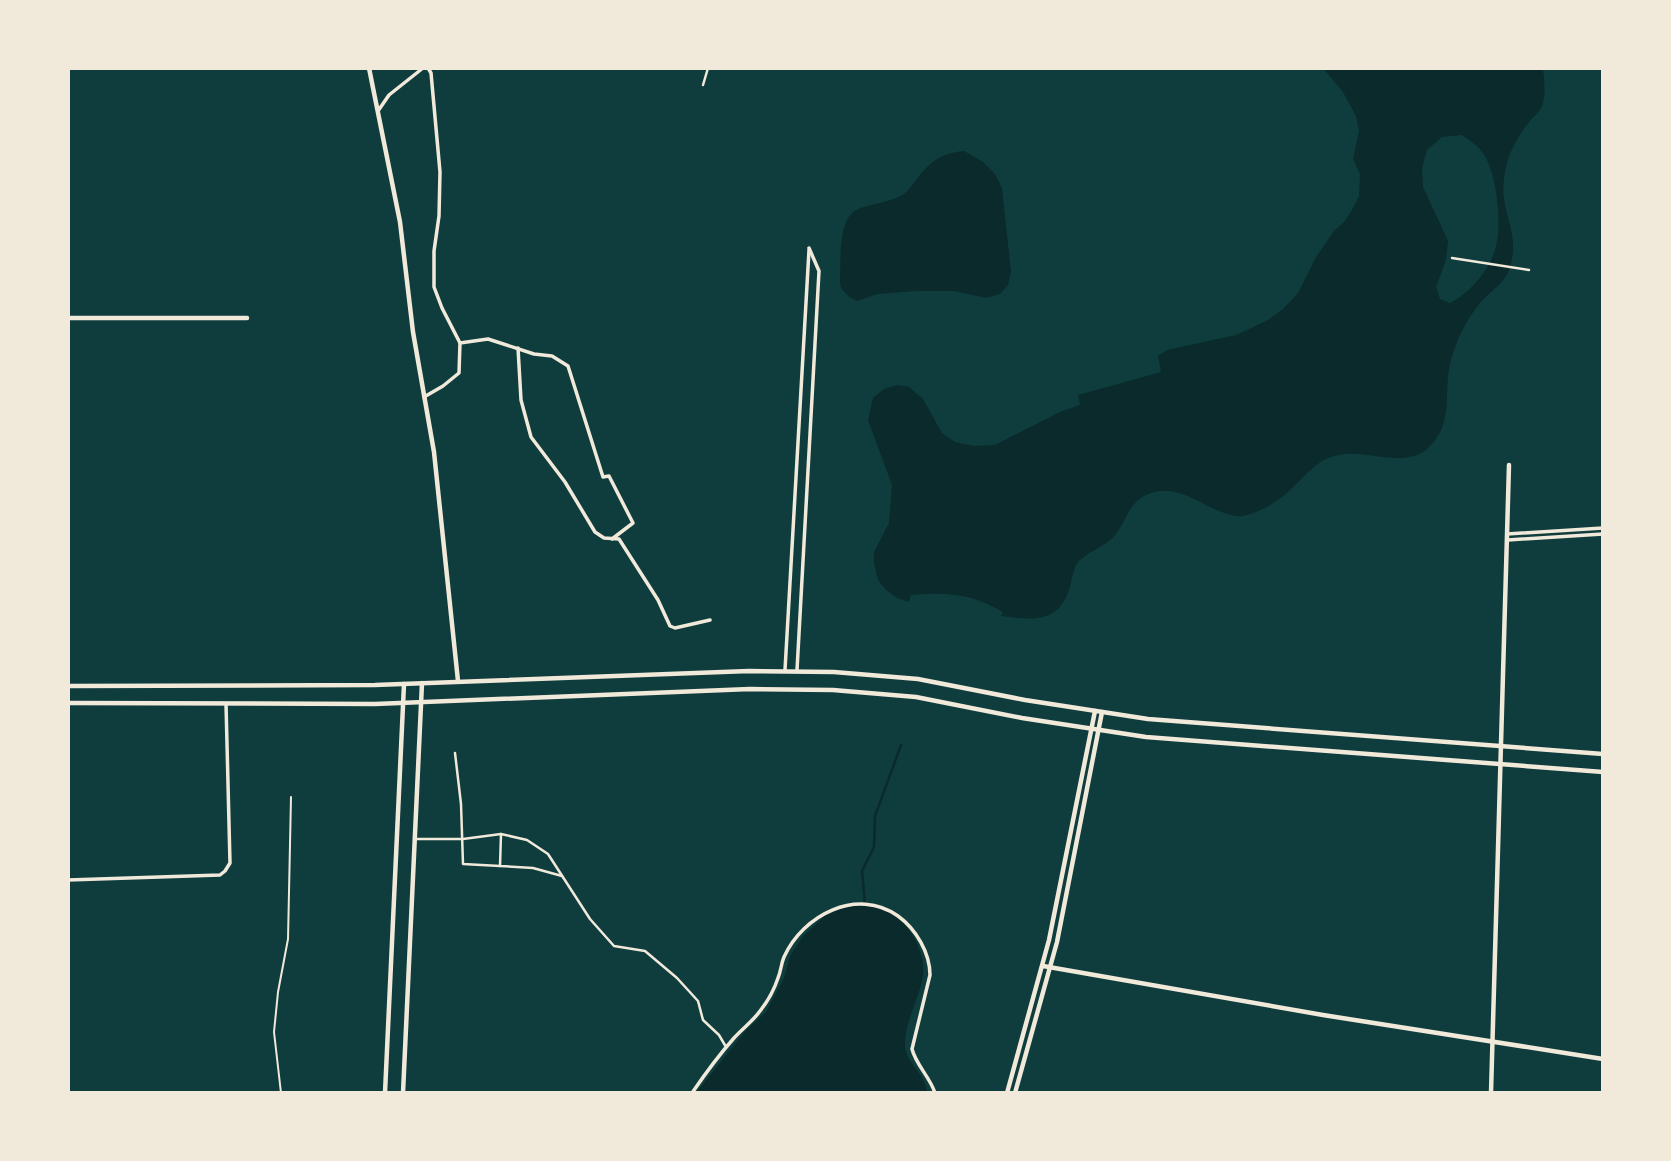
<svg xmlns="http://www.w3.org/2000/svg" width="1671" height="1161" viewBox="0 0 1671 1161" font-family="Poppins,sans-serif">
  <rect width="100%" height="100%" fill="#0f3d3e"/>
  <g fill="#0a2a2b" fill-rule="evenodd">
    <path d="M1323,68H1543C1544,81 1547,98 1540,110C1537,114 1532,118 1529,122C1516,139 1506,157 1504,179C1499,212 1521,232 1510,267C1506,283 1490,291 1480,303C1467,319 1456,340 1451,360C1442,392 1456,423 1427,449C1403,469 1367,449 1339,455C1316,459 1305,477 1289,491C1276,503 1260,512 1243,516C1237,517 1233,515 1227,514C1198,504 1174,480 1144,496C1128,505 1126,521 1116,534C1106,547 1089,550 1078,562C1073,569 1072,579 1070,587C1059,624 1033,620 1001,616L1003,612C970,593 947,592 911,595L909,602L897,598L886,590L878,580L874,563V552L889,523L892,485L868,420L873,398L884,389L897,385L909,387L923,399L942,433L955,442L974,446L995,445L1060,412L1080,405L1078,395L1161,372L1158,356L1167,350L1236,335L1268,320L1283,309L1298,293L1316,257L1334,231L1344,222L1352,210L1359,196L1360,174L1353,159L1359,131L1356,116L1343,92ZM1462,135C1469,140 1477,145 1482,152C1497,171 1502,223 1496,246C1491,269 1470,293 1450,303L1440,299L1436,287L1446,260L1448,241L1423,187L1422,168L1427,150L1442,137Z"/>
    <path d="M964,151L983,162L995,174L1002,188L1011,272L1008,285L1000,294L986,298L954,291H916L878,294L857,301L849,297L841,288L840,282C841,262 838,230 851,214C859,204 891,204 905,193C911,189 914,181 919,176C932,160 943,153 964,151Z"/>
    <path d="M857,902C868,904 879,906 888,911C909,922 926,952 923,975C920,998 905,1020 905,1044C905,1064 926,1073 927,1093H696L746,1030L766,1012L784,978L790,956L803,936L825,916Z"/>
  </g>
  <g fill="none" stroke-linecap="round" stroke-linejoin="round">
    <path stroke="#0a2a2b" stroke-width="2.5" d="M865,905L862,871L874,847L875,816L901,745"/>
    <path stroke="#f1e9da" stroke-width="2" d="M281,1093L274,1032L278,992L288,939L291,797"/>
    <g stroke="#f1e9da" stroke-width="2.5">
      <path d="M703,85L708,68"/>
      <path d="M1452,258L1529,270"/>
      <path d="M455,753L461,804L463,864L500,866"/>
      <path d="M501,834L500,866L533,868L562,876"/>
      <path d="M415,839H463L501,834L527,840L548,854L590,919L614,946L645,951L677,978L698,1001L703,1020L719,1035L726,1047"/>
    </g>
    <g stroke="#f1e9da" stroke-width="3.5">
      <path d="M428,68L431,73L440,172L439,216L434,251V287L442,308L460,343"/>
      <path d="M378,111L389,95L423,68"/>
      <path d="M518,348L521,400L531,437L565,482L595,532L604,538L619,539L658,600L670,626L675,628L710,620"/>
      <path d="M424,397L443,386L459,373L460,343L488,339L534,354L552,356L568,366L603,477L609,476L633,523L612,539"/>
      <path d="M1507,534L1603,528"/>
      <path d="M1508,540L1603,534"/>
      <path d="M785,670L809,250"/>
      <path d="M797,670L819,271L809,248"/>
      <path d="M68,880L220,875L225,871L230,863L226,704"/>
      <path d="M692,1093C705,1074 719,1055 734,1038C743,1028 753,1021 760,1011C768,1001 774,990 778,978C781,971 781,964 784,957C803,915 857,887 898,916C916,929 930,953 930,975L912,1049C916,1065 930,1077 935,1093"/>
    </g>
    <g stroke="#f1e9da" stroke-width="4.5">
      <path d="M369,68L400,222L413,332L434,452L458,681"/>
      <path d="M68,318H247"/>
      <path d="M1043,966L1323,1015L1603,1059"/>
      <path d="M1007,1093L1049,940L1095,711"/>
      <path d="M1015,1093L1057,942L1102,712"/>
      <path d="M1491,1093L1509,465"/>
    </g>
    <g stroke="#f1e9da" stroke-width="4.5">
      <path d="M68,686L375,685L749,671L834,672L918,679L1025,700L1148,719L1603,754"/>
      <path d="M68,703L375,704L750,689L833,690L916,697L1022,718L1146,737L1603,772"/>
      <path d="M385,1093L404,684"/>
      <path d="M403,1093L422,683"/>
    </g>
  </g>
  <rect width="1671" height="1161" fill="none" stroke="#f1e9da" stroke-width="140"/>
</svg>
